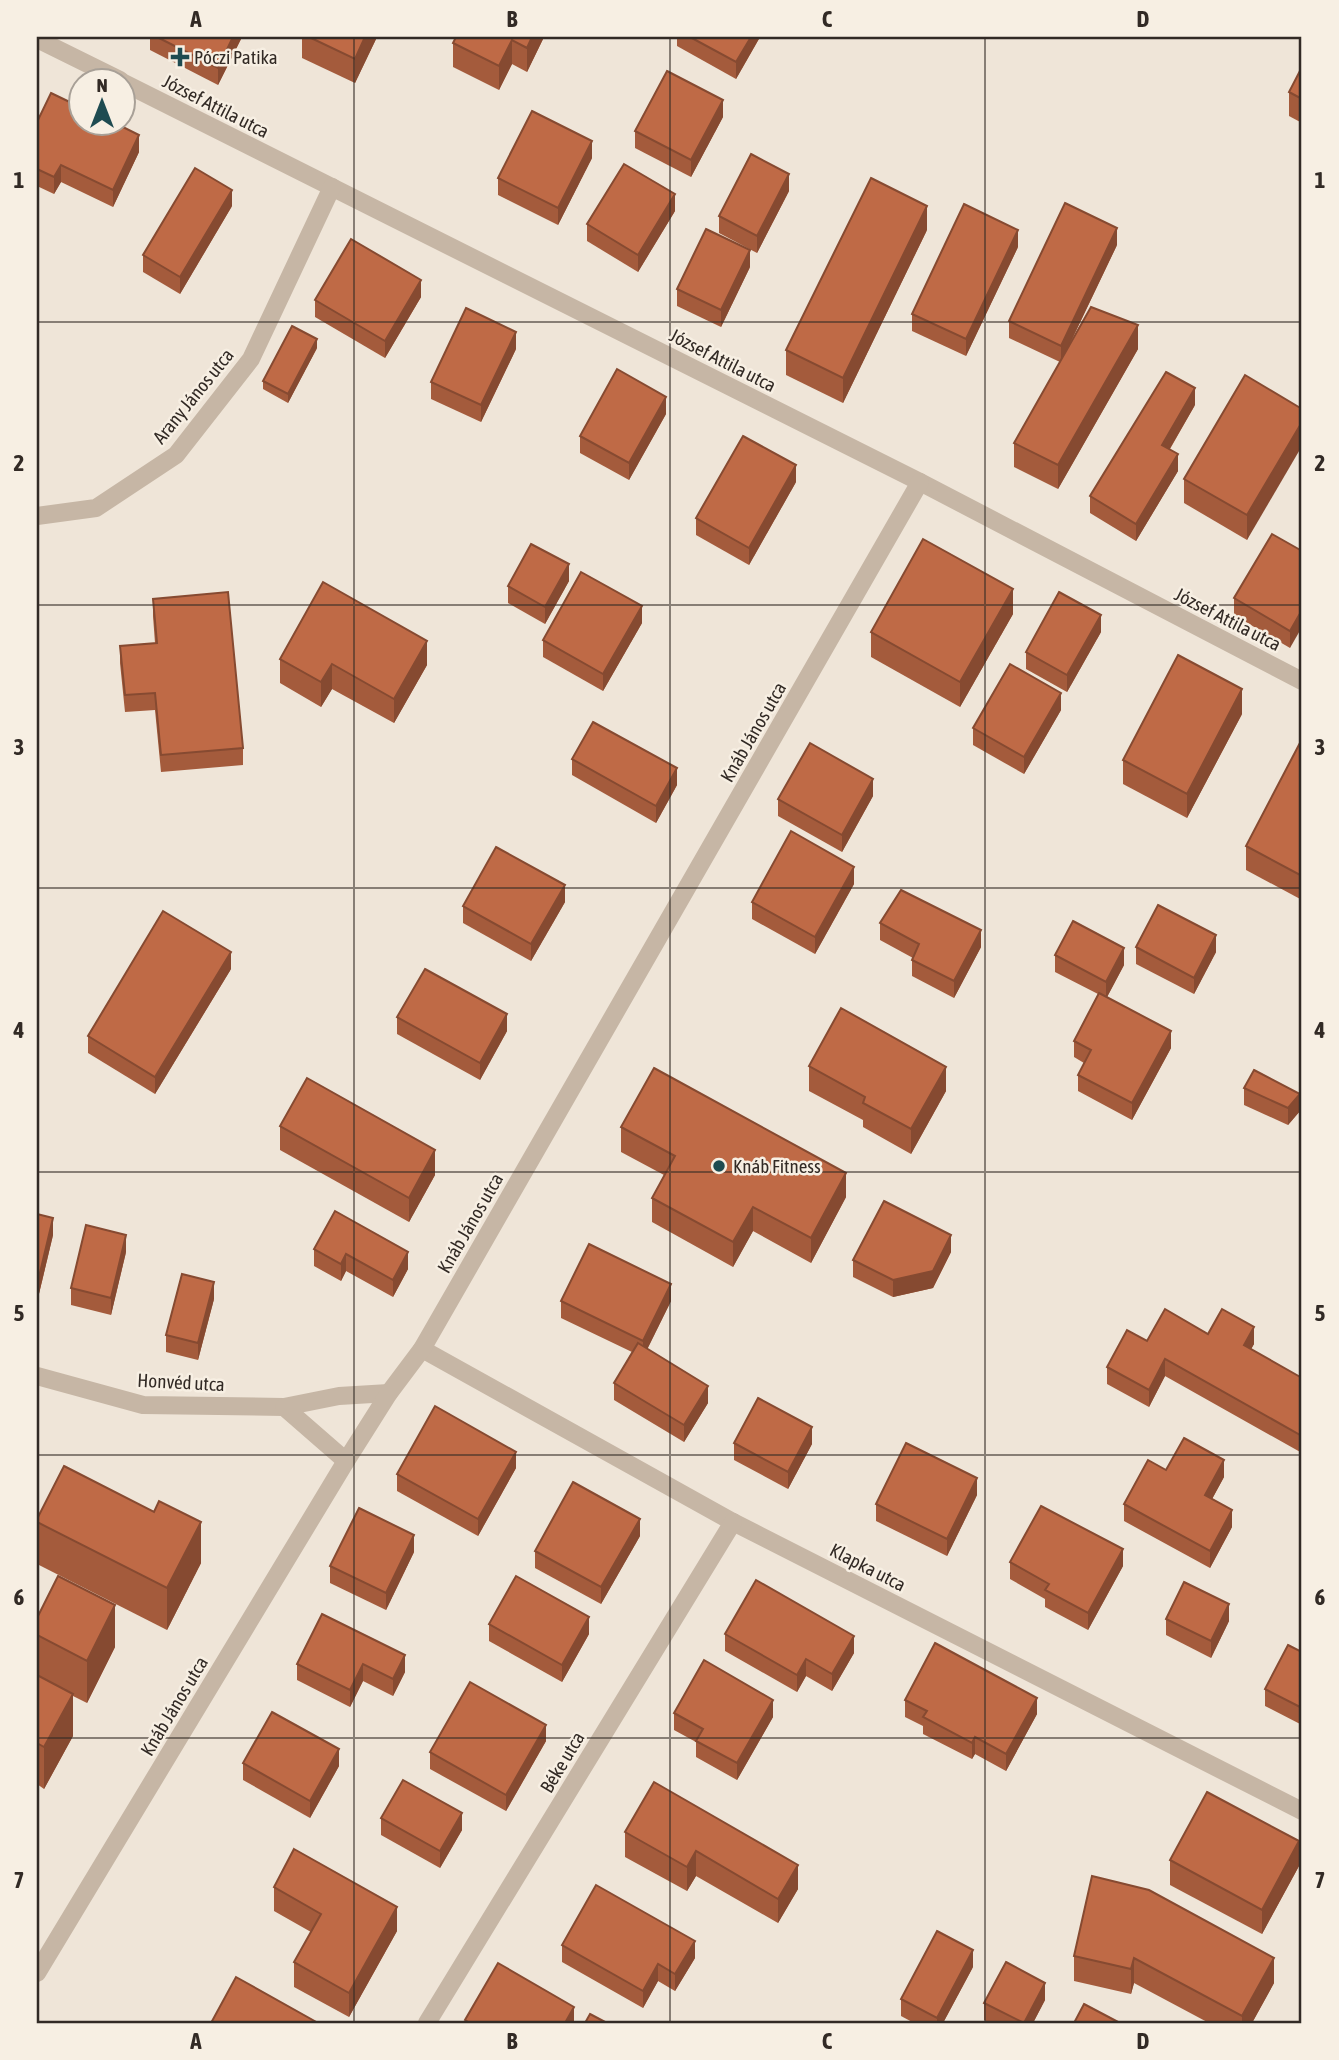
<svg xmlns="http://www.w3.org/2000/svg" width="1339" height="2060" viewBox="0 0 1339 2060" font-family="'Asap Condensed',sans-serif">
  <rect width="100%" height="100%" fill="#efe5d8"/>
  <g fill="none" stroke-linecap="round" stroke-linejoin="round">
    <g stroke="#c6b6a5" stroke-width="18">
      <path d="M37,39L120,80"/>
      <path d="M122,82L920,482L1302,681"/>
      <path d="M37,516L96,508L176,455L251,359L332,187"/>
      <path d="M422,1349L733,1522L1302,1811"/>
      <path d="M37,1376L143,1405L284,1407L339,1396L389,1393"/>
      <path d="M284,1407L346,1461"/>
      <path d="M37,1973L346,1461L389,1393L422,1349L920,482"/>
      <path d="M427,2023L733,1522"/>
    </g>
  </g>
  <g fill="#a45b3c">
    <path d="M150,37H242L218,85L150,50Z"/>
    <path d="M302,37H377L355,83L302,58Z"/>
    <path d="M544,37L527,72L512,64L499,90L453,67V43Z"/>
    <path d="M677,37H760L736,79L677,46Z"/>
    <path d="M1302,67V123L1289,116V92Z"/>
    <path d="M723,117L691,177L635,148V131Z"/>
    <path d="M37,122L139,152L113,207L61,182L54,194L37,186Z"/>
    <path d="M592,158L558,225L498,195V178Z"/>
    <path d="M789,191L757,253L719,233V216Z"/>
    <path d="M232,206L180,294L143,272V255Z"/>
    <path d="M675,211L638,272L587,241V224Z"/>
    <path d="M927,230L843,403L786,375V350Z"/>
    <path d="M1117,245L1065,354L1138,349L1058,489L1014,467V443L1060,362L1009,338V321Z"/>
    <path d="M1018,247L966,356L912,331V314Z"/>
    <path d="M750,267L721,327L677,306V289Z"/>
    <path d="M421,297L385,358L315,317V300Z"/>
    <path d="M317,348L288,403L263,389V381Z"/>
    <path d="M516,349L481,422L431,399V382Z"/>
    <path d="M1195,405L1170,449L1178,471L1136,541L1090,513V496Z"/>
    <path d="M1302,409L1247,540L1184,503V479Z"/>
    <path d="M666,414L629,480L580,453V436Z"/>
    <path d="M796,482L749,565L696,535V518Z"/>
    <path d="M1302,551L1290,648L1234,615V598Z"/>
    <path d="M569,581L545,624L508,603V586Z"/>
    <path d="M153,599L243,748V765L161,772L155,710L125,712L120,663V646L155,643L153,616Z"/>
    <path d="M1013,614L960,707L871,657V632Z"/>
    <path d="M642,623L603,691L543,657V640Z"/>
    <path d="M1101,632L1067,692L1026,669V652Z"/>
    <path d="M280,659L427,665L394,723L332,689L321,707L280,683Z"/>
    <path d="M1061,710L1024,774L973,745V728Z"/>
    <path d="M1242,714L1187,818L1123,784V760Z"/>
    <path d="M1302,739V900L1246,870V846Z"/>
    <path d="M572,759L677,785L656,823L572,775Z"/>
    <path d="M873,796L842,852L778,816V799Z"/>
    <path d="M854,884L815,954L752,919V902Z"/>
    <path d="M565,902L531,961L463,923V906Z"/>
    <path d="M880,923L981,947L954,998L912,976V960L913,958L880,940Z"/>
    <path d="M1136,947L1216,952L1194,994L1136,964Z"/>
    <path d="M1055,955L1124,965L1107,997L1171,1048L1132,1120L1078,1091V1075L1084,1063L1074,1057V1041L1098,994L1055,972Z"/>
    <path d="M231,969L155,1094L88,1053V1036Z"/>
    <path d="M397,1017L507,1031L480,1080L397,1034Z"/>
    <path d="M809,1066L946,1091L911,1154L863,1127V1120L809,1091Z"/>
    <path d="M1244,1088L1300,1111L1288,1125L1244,1105Z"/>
    <path d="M280,1126L435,1175L409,1222L280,1150Z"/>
    <path d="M621,1127L846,1197L811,1263L753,1231L733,1267L652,1222V1198L664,1175L621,1152Z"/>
    <path d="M37,1214L53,1235L38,1298H37Z"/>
    <path d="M314,1249L408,1252V1269L393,1297L346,1271L341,1281L314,1266Z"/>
    <path d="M126,1252L111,1315L71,1305V1288Z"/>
    <path d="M951,1252L933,1288L893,1297L853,1277V1260Z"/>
    <path d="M214,1299L198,1360L166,1352V1335Z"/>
    <path d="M561,1301H671L647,1349L708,1403L684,1442L614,1400V1383L632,1352L561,1318Z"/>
    <path d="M1208,1334L1254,1344L1251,1349L1302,1378V1453L1165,1376L1149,1407L1107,1384V1367L1147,1341Z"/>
    <path d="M734,1443L812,1444L788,1489L734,1460Z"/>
    <path d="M516,1468L478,1536L397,1491V1474Z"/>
    <path d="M1166,1470L1224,1477L1212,1499L1232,1527L1210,1568L1124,1521V1504Z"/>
    <path d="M977,1495L947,1556L876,1521V1504Z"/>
    <path d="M37,1519L201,1563L167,1630L37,1564Z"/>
    <path d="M640,1536L601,1604L535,1568V1551Z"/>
    <path d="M414,1552L386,1610L330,1583V1566Z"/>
    <path d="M1010,1562L1123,1566L1088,1630L1045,1607V1599L1010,1579Z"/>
    <path d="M37,1618L115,1647L87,1703L73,1696V1736L44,1789L37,1784Z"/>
    <path d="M1166,1619L1229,1621L1211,1658L1166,1635Z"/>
    <path d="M489,1624L589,1634L562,1682L489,1641Z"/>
    <path d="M725,1634L854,1653L832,1691L806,1676L797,1692L725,1651Z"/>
    <path d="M1302,1652V1725L1265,1706V1689Z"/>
    <path d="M405,1655V1672L393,1696L363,1681L350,1707L297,1680V1664Z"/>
    <path d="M905,1700L1037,1714L1006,1771L975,1754L972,1759L923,1734V1726L905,1717Z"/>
    <path d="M674,1713L773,1717L737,1780L696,1757V1742L674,1730Z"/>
    <path d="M546,1741L506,1811L430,1769V1752Z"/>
    <path d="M243,1763L339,1766L310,1818L243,1780Z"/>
    <path d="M654,1782L798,1889L778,1923L696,1876L687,1891L625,1857V1832Z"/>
    <path d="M381,1818L462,1830L440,1868L381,1835Z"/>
    <path d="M1170,1860L1299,1866L1262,1934L1170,1885Z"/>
    <path d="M1092,1876L1274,1983L1252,2023H1209L1134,1983L1131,1994L1074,1981V1956Z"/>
    <path d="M274,1887L397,1931L349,2017L294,1987V1962L311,1932L274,1911Z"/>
    <path d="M562,1945L695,1958L675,1991L658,1981L643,2008L562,1962Z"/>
    <path d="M973,1967L943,2023H914L901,2016V1999Z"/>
    <path d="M1045,2000L1033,2023H990L984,2020V2003Z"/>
  </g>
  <g fill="#864a31">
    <path d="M233,37H242L218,85V68Z"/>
    <path d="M365,37H377L355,83V59Z"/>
    <path d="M532,37H544L527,72V48Z"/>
    <path d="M751,37H760L736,79V62Z"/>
    <path d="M512,40V64L499,90V66Z"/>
    <path d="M723,100V117L691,177V160Z"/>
    <path d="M139,135V152L113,207V190Z"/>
    <path d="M592,141V158L558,225V208Z"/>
    <path d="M61,165V182L54,194V177Z"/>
    <path d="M789,174V191L757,253V236Z"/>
    <path d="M232,190V206L180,294V277Z"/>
    <path d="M675,194V211L638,272V255Z"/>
    <path d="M927,206V230L843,403V378Z"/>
    <path d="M1117,228V245L1061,362V346Z"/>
    <path d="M1018,230V247L966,356V339Z"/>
    <path d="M750,250V267L721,327V310Z"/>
    <path d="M421,280V297L385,358V341Z"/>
    <path d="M1138,325V349L1058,489V465Z"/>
    <path d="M516,332V349L481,422V405Z"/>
    <path d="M317,339V348L288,403V394Z"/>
    <path d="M1195,388V405L1162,462V445Z"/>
    <path d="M666,397V414L629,480V463Z"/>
    <path d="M1302,422V446L1247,540V515Z"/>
    <path d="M1178,454V471L1136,541V524Z"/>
    <path d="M796,465V482L749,565V548Z"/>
    <path d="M569,564V581L545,624V607Z"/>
    <path d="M1013,589V614L960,707V682Z"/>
    <path d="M642,606V623L603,691V674Z"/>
    <path d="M1302,610V627L1290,648V631Z"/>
    <path d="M1101,615V632L1067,692V675Z"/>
    <path d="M427,641V665L394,723V699Z"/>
    <path d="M332,664V689L321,707V682Z"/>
    <path d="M1242,689V714L1187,818V794Z"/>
    <path d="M1061,693V710L1024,774V757Z"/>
    <path d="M677,768V785L656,823V806Z"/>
    <path d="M873,779V796L842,852V835Z"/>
    <path d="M854,867V884L815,954V937Z"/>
    <path d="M565,885V902L531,961V944Z"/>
    <path d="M981,930V947L954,998V981Z"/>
    <path d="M1216,935V952L1194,994V978Z"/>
    <path d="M1124,948V965L1106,999V982Z"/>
    <path d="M231,952V969L155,1094V1077Z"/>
    <path d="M507,1014V1031L480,1080V1063Z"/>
    <path d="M1171,1031V1048L1132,1120V1103Z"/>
    <path d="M946,1067V1091L911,1154V1129Z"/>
    <path d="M1300,1094V1111L1288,1125V1108Z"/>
    <path d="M435,1150V1175L409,1222V1198Z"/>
    <path d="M846,1173V1197L811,1263V1238Z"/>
    <path d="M753,1207V1231L733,1267V1242Z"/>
    <path d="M53,1218V1235L38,1298V1281Z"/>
    <path d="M126,1235V1252L111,1315V1298Z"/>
    <path d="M951,1235V1252L933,1288L893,1297V1280Z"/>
    <path d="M408,1252V1269L393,1297V1280Z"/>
    <path d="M346,1254V1271L341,1281V1264Z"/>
    <path d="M214,1282V1299L198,1360V1343Z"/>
    <path d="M671,1284V1301L643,1358V1341Z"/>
    <path d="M1254,1327V1344L1244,1362V1345Z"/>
    <path d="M1165,1359V1376L1149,1407V1390Z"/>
    <path d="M708,1386V1403L684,1442V1425Z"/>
    <path d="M812,1427V1444L788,1489V1472Z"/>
    <path d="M516,1452V1468L478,1536V1519Z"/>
    <path d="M1224,1460V1477L1205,1512V1495Z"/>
    <path d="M977,1478V1495L947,1556V1539Z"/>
    <path d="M1232,1510V1527L1210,1568V1551Z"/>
    <path d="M640,1519V1536L601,1604V1587Z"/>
    <path d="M201,1522V1563L167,1630V1588Z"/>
    <path d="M414,1535V1552L386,1610V1593Z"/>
    <path d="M1123,1549V1566L1088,1630V1613Z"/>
    <path d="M1229,1604V1621L1211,1658V1641Z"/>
    <path d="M115,1605V1647L87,1703V1661Z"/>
    <path d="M589,1617V1634L562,1682V1665Z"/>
    <path d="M854,1636V1653L832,1691V1674Z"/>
    <path d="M405,1655V1672L393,1696V1679Z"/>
    <path d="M806,1659V1676L797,1692V1675Z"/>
    <path d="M363,1664V1681L350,1707V1690Z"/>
    <path d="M73,1694V1736L44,1789V1747Z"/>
    <path d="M1037,1698V1714L1006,1771V1754Z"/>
    <path d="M773,1700V1717L737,1780V1763Z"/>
    <path d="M546,1725V1741L506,1811V1795Z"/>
    <path d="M975,1737V1754L972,1759V1743Z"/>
    <path d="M339,1749V1766L310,1818V1801Z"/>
    <path d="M462,1813V1830L440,1868V1851Z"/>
    <path d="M1299,1841V1866L1262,1934V1910Z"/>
    <path d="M696,1851V1876L687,1891V1867Z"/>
    <path d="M798,1865V1889L778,1923V1899Z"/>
    <path d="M397,1907V1931L349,2017V1993Z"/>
    <path d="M695,1941V1958L675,1991V1974Z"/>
    <path d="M973,1950V1967L943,2023H937V2018Z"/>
    <path d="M1134,1958V1983L1131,1994V1969Z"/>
    <path d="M1274,1958V1983L1252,2023H1242V2016Z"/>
    <path d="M658,1964V1981L643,2008V1991Z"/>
    <path d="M1045,1983V2000L1033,2023H1024Z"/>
    <path d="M574,2007V2023H565Z"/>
  </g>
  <g fill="#bf6a46" stroke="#864a31" stroke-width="2">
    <path d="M157,37H233L218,68Z"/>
    <path d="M309,37H365L355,59Z"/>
    <path d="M456,37H532L527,48L512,40L499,66L453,43Z"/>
    <path d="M690,37H751L736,62Z"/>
    <path d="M1302,67V99L1289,92Z"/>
    <path d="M667,71L723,100L691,160L635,131Z"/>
    <path d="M51,93L80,107V122H113L139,135L113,190L61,165L54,177L37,169V122Z"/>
    <path d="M532,111L592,141L558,208L498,178Z"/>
    <path d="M751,154L789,174L757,236L719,216Z"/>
    <path d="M624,164L675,194L638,255L587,224Z"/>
    <path d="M195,168L232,190L180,277L143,255Z"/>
    <path d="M871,178L927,206L843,378L786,350Z"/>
    <path d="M1065,203L1117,228L1061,346L1009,321Z"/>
    <path d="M964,204L1018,230L966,339L912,314Z"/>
    <path d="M706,229L750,250L721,310L677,289Z"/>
    <path d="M351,239L421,280L385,341L315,300Z"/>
    <path d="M1091,307L1138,325L1058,465L1014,443Z"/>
    <path d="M466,308L516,332L481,405L431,382Z"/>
    <path d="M292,326L317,339L288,394L263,381Z"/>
    <path d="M617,369L666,397L629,463L580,436Z"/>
    <path d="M1166,372L1195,388L1162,445L1178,454L1136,524L1090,496Z"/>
    <path d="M1245,375L1302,409V422L1247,515L1184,479Z"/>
    <path d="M743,436L796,465L749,548L696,518Z"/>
    <path d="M1272,534L1302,551V610L1290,631L1234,598Z"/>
    <path d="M923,539L1013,589L960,682L871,632Z"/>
    <path d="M531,544L569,564L545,607L508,586Z"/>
    <path d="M581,572L642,606L603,674L543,640Z"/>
    <path d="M323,582L427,641L394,699L332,664L321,682L280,659Z"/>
    <path d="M228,592L243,748L161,755L155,693L125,695L120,646L157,643L153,599Z"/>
    <path d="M1059,592L1101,615L1067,675L1026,652Z"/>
    <path d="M1178,655L1242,689L1187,794L1123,760Z"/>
    <path d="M1010,664L1061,693L1024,757L973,728Z"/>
    <path d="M593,722L677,768L656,806L572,759Z"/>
    <path d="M1302,739V876L1246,846Z"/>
    <path d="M810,743L873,779L842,835L778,799Z"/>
    <path d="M791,831L854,867L815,937L752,902Z"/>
    <path d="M496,847L565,885L531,944L463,906Z"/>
    <path d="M901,890L981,930L954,981L912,960L919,944L880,923Z"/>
    <path d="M1158,905L1216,935L1194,978L1136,947Z"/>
    <path d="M163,911L231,952L155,1077L88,1036Z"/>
    <path d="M1073,921L1124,948L1106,982L1055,955Z"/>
    <path d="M425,969L507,1014L480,1063L397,1017Z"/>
    <path d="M1099,993L1171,1031L1132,1103L1078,1075L1091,1050L1074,1041Z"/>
    <path d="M841,1008L946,1067L911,1129L863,1103L865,1097L809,1066Z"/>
    <path d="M654,1068L846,1173L811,1238L753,1207L733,1242L652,1198L675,1156L621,1127Z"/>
    <path d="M1254,1070L1300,1094L1288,1108L1244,1088Z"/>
    <path d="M307,1078L435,1150L409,1198L280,1126Z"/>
    <path d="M884,1201L951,1235L933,1271L893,1280L853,1260Z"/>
    <path d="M335,1211L408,1252L393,1280L346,1254L341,1264L314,1249Z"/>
    <path d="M37,1214L53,1218L38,1281H37Z"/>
    <path d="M86,1225L126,1235L111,1298L71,1288Z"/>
    <path d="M589,1244L671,1284L643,1341L561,1301Z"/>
    <path d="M182,1274L214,1282L198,1343L166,1335Z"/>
    <path d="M1165,1309L1208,1334L1222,1309L1254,1327L1244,1345L1302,1378V1436L1165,1359L1149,1390L1107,1367L1127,1330L1147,1341Z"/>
    <path d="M638,1343L708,1386L684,1425L614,1383Z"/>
    <path d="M758,1398L812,1427L788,1472L734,1443Z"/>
    <path d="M435,1406L516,1452L478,1519L397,1474Z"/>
    <path d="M1184,1438L1224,1460L1205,1495L1232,1510L1210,1551L1124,1504L1148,1460L1166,1470Z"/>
    <path d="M906,1443L977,1478L947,1539L876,1504Z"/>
    <path d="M64,1466L154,1512L159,1501L201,1522L167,1588L37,1522V1519Z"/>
    <path d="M573,1482L640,1519L601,1587L535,1551Z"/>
    <path d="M1041,1506L1123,1549L1088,1613L1045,1590L1049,1584L1010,1562Z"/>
    <path d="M359,1508L414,1535L386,1593L330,1566Z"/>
    <path d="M58,1576L115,1605L87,1661L37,1635V1618Z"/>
    <path d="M516,1576L589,1617L562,1665L489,1624Z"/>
    <path d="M756,1580L854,1636L832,1674L806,1659L797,1675L725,1634Z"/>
    <path d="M1184,1582L1229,1604L1211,1641L1166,1619Z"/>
    <path d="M322,1614L405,1655L393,1679L363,1664L350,1690L297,1664Z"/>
    <path d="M935,1643L1037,1698L1006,1754L975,1737L972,1743L923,1717L927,1711L905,1700Z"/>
    <path d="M1288,1645L1302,1652V1708L1265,1689Z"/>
    <path d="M704,1660L773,1700L737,1763L696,1741L703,1729L674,1713Z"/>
    <path d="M37,1675L73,1694L44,1747L37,1743Z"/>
    <path d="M470,1682L546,1725L506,1795L430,1752Z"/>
    <path d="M272,1712L339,1749L310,1801L243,1763Z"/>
    <path d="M403,1780L462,1813L440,1851L381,1818Z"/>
    <path d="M654,1782L798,1865L778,1899L696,1851L687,1867L625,1832Z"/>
    <path d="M1207,1792L1299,1841L1262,1910L1170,1860Z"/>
    <path d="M294,1849L397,1907L349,1993L294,1962L321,1914L274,1887Z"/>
    <path d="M1092,1876L1149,1890L1274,1958L1242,2016L1134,1958L1131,1969L1074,1956Z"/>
    <path d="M596,1885L695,1941L675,1974L658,1964L643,1991L562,1945Z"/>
    <path d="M937,1931L973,1950L937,2018L901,1999Z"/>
    <path d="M1006,1962L1045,1983L1024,2023L984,2003Z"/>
    <path d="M498,1963L574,2007L565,2023H470L465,2020Z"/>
    <path d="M236,1977L318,2023H211Z"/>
    <path d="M1084,2004L1120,2023H1074Z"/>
    <path d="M590,2014L607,2023H585Z"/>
  </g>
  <path fill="none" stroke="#322a25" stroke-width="2" stroke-opacity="0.55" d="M354,37V2023M670,37V2023M985,37V2023M37,322H1302M37,605H1302M37,888H1302M37,1172H1302M37,1455H1302M37,1738H1302"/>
  <g fill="#1e4b51" stroke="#f7efe3" stroke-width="2.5">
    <path d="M176.5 46.5h7v7h7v7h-7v7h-7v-7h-7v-7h7z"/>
    <circle cx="719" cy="1166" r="7"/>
  </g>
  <g text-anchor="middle" stroke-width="5" stroke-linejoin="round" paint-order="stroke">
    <g font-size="19" fill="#322a25" stroke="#f7efe3" text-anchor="start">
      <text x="194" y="64">Póczi Patika</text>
      <text x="733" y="1173">Knáb Fitness</text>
    </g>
    <g font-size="19" fill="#322a25" stroke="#f7efe3">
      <text transform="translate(216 106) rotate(27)" y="7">József Attila utca</text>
      <text transform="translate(723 360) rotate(27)" y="7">József Attila utca</text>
      <text transform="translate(193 396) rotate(-51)" y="7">Arany János utca</text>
      <text transform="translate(1228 619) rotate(27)" y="7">József Attila utca</text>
      <text transform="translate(753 732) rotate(-60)" y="7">Knáb János utca</text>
      <text transform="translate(470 1223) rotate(-60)" y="7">Knáb János utca</text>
      <text transform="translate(181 1382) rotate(3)" y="7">Honvéd utca</text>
      <text transform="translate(868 1567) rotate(27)" y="7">Klapka utca</text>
      <text transform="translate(174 1706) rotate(-59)" y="7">Knáb János utca</text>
      <text transform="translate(562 1762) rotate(-59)" y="7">Béke utca</text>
    </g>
  </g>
  <rect width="1339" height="2060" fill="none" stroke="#f7efe3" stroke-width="77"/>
  <g transform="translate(102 102)"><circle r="33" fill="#f7efe3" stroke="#a8a097" stroke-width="2"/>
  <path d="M0-5L12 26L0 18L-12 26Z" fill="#1e4b51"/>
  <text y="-10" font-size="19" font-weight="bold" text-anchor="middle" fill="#322a25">N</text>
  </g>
  <rect x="38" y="38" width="1262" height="1984" fill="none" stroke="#322a25" stroke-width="2.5"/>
  <g font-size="23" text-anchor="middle" font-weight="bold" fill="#322a25">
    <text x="196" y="27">A</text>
    <text x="512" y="27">B</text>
    <text x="827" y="27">C</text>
    <text x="1143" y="27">D</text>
    <text x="19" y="188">1</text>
    <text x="1320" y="188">1</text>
    <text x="19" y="471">2</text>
    <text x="1320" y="471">2</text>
    <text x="19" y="755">3</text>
    <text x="1320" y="755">3</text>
    <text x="19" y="1038">4</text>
    <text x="1320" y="1038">4</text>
    <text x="19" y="1321">5</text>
    <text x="1320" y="1321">5</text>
    <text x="19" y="1605">6</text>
    <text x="1320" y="1605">6</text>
    <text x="19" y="1888">7</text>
    <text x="1320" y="1888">7</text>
    <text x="196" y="2049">A</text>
    <text x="512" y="2049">B</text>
    <text x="827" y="2049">C</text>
    <text x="1143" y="2049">D</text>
  </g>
</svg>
